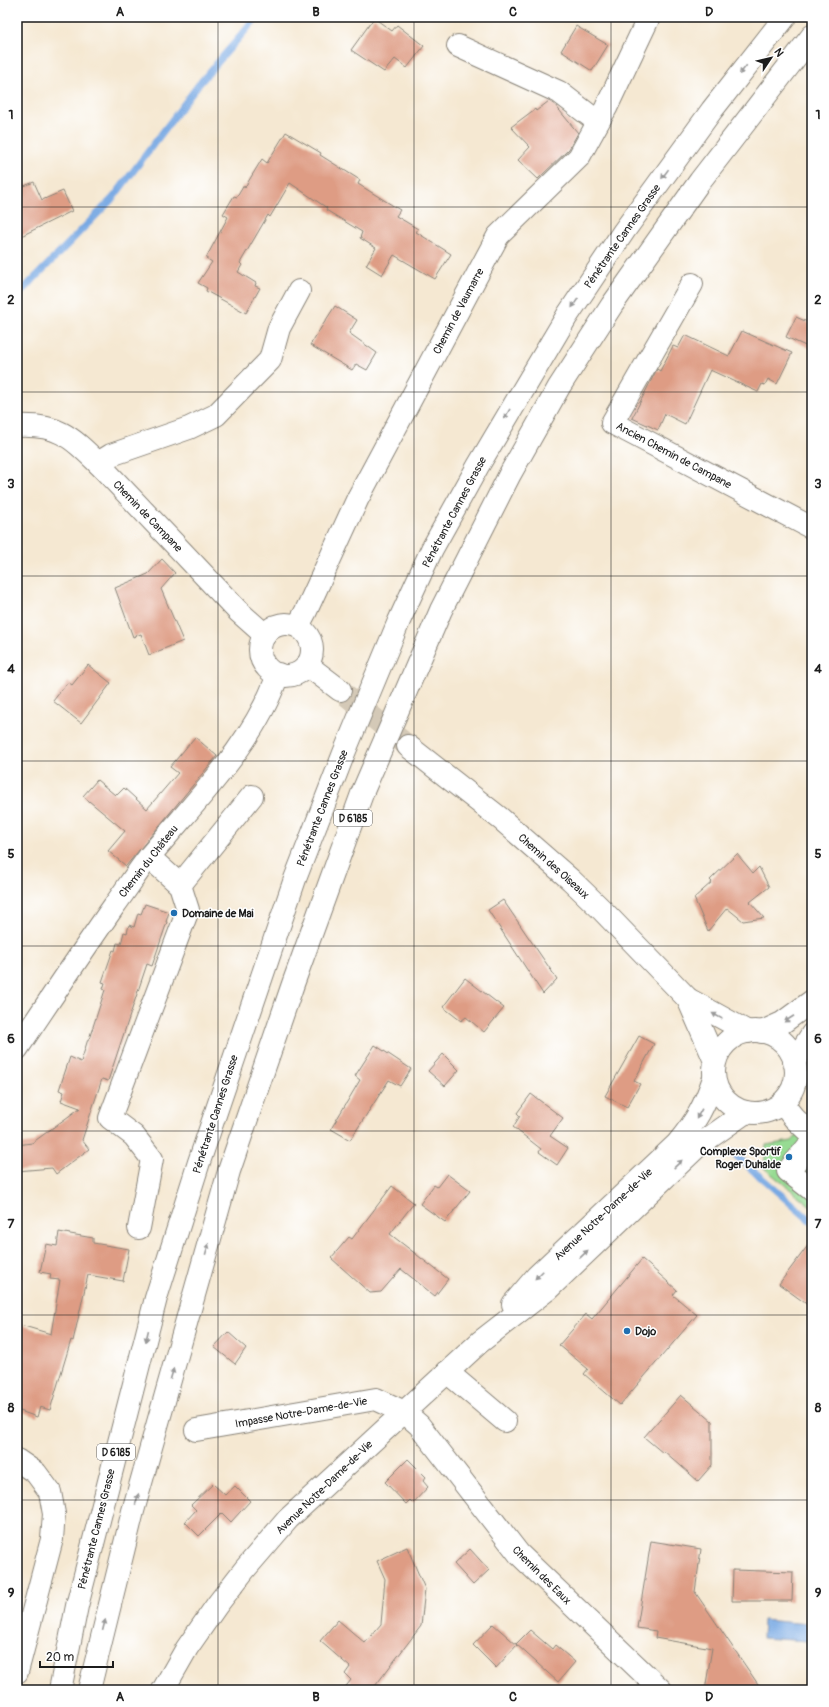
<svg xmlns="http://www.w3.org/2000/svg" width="829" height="1707" viewBox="0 0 829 1707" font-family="Pangolin,sans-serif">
  <rect width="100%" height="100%" fill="#fff"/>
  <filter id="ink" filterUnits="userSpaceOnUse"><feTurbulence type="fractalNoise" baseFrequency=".025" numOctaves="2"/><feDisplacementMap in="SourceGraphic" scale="8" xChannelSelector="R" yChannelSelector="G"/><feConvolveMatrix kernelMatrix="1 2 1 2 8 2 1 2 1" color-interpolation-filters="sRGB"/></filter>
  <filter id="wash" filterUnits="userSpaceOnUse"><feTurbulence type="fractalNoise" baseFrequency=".012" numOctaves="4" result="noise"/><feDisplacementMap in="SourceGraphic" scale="16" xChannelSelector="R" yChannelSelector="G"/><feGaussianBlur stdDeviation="0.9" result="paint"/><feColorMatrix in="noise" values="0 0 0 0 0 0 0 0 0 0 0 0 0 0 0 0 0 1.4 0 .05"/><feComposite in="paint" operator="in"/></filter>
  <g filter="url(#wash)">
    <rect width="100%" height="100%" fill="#f5e8d2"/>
    <path fill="#97db93" stroke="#5a7c58" d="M812,1119V1207L764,1168L766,1145L792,1141Z"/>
    <path fill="#78a9e3" stroke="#4a6280" d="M763,1620L809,1624L808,1641L762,1638Z"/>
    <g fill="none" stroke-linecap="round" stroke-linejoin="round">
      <g stroke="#78a9e3" stroke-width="7">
        <path d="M17,296L113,198L199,84L257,17"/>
        <path d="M733,1153L812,1222"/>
      </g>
    </g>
    <g id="blocks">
      <g fill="#de9c84">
        <path d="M374,18L392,31L397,25L424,46L407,68L395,59L384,72L351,50Z"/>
        <path d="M576,26L608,45L592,71L561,51Z"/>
        <path d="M549,101L555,105L578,133L569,149L538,179L518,160L530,147L511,127L535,109L536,111Z"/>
        <path d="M286,132L321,153L320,155L360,180L358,184L400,210L396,216L418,229L416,232L451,254L435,279L394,255L382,275L366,265L376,248L360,238L362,232L326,210L327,208L290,183L270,217L268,215L240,263L242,265L238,272L256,283L255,286L260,288L246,313L206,291L207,288L198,283L212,262L206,258L228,217L223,214L234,196L237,197L244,185L245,187L262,159L267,163Z"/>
        <path d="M34,182L42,200L63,191L72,211L17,238V189Z"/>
        <path d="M335,306L357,320L349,333L377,353L367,370L356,364L352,370L310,345Z"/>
        <path d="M796,317L812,324V349L786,337Z"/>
        <path d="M742,331L792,353L777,384L768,379L765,385L762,384L758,392L710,370L685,424L665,414L658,430L632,418L657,369L660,371L673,346L678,348L685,335L729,356Z"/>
        <path d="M162,559L175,573L161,589L183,641L149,655L141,634L133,637L115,588L148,574Z"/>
        <path d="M88,665L111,683L81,723L53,701L68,682L72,685Z"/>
        <path d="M195,737L217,756L126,866L108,851L125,831L83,796L97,780L115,795L117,793L118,794L124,788L147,809L178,773L170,767Z"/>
        <path d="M737,854L753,873L759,867L769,887L750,902L764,918L743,921L727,908L708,931L694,898L712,882L710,880Z"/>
        <path d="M503,900L557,979L543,994L488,910Z"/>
        <path d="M145,904L169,912L166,922H167L152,966L147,964L108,1081L102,1079L82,1140L89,1149L56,1174L52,1168L17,1171V1145L32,1143L80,1108L61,1101L64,1092L59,1090L70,1057L81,1062L88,1039H89L105,990L103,989L105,983L102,982L113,950L115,951L117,943L121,944L124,932L127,933L129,925L134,927L138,913L141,914Z"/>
        <path d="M465,978L504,1008L484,1032L466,1017L461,1021L443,1007Z"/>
        <path d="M639,1036L654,1044L634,1081L640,1084L627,1107L605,1096Z"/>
        <path d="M375,1045L411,1069L400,1086L389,1080L350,1140L331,1129L360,1080L355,1076Z"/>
        <path d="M443,1054L459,1070L445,1086L428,1071Z"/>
        <path d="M531,1094L563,1118L550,1136L568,1148L557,1165L539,1152L541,1149L513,1127L520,1116L517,1113Z"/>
        <path d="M447,1174L470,1191L445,1222L420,1204L434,1185L437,1187Z"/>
        <path d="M392,1186L414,1203L390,1234L448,1279L435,1296L401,1269L381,1292L370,1293L331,1258L349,1237L352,1239Z"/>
        <path d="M59,1232L93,1238V1243L129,1249L123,1281L88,1275L73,1341L71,1340L50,1410L40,1407L37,1417L17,1410V1324L51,1334L60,1280L50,1279L51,1274L40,1272L46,1244L57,1246Z"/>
        <path d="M812,1240V1308L779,1284Z"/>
        <path d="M642,1259L677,1290L673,1295L697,1315L620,1405L584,1374L588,1369L559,1345L586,1314L592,1319Z"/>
        <path d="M228,1332L246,1348L235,1364L214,1347Z"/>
        <path d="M681,1395L712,1421V1465L698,1481L664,1451L663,1453L644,1437Z"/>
        <path d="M408,1459L426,1477L423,1481L428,1487L413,1503L410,1500L406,1504L385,1482Z"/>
        <path d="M213,1484L225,1495L235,1486L250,1501L231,1522L222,1513L199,1536L185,1522L196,1510L191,1505Z"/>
        <path d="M651,1541L701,1549L695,1592L762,1690H705L712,1648L655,1638L656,1631L637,1628Z"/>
        <path d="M407,1547L425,1589L421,1626L372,1690H343L351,1680L345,1674L350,1667L320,1641L338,1620L365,1643L381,1624L385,1579L377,1561Z"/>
        <path d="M470,1549L489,1570L473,1585L454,1564Z"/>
        <path d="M733,1570L793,1572L792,1601H732Z"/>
        <path d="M493,1624L517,1645L496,1668L473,1645Z"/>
        <path d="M530,1630L552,1649L555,1645L575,1662L558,1682L516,1644Z"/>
      </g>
    </g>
  </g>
  <g filter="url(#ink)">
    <use href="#blocks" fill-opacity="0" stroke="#888277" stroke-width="1"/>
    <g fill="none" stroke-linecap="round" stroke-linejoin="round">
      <path stroke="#d4c9b7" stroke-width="22" stroke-dasharray="22 11" stroke-linecap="butt" d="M340,690L408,746"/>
      <defs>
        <g id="minor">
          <path d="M458,46L559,92L598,122"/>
          <path d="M692,284L612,423L812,528"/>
          <path d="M98,463L111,455L189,428L216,415L270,360L279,328L299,291"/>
          <path d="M298,626L306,611L358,498L498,236L579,157L606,108L649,17"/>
          <path d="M180,885L252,796"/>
          <path d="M17,1049C49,1001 81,953 114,906C126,890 137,872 149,857C195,801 255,743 278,674"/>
          <path d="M782,1103L794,1118L811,1134"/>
          <path d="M810,1144L788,1171L812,1190"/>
          <path d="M139,1228L152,1159L134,1136L110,1118L188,910L180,885L149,857"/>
          <path d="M513,1304L537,1276L677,1144C697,1120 704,1107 714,1078"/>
          <path d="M447,1372L505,1421"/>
          <path d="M196,1430L376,1399L404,1412L419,1425L519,1554L661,1690"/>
          <path d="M17,1460L36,1473L50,1492L54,1514L52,1539L17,1672"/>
          <path d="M163,1690L187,1648L217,1605L245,1569L288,1519L480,1342L548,1289L699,1145L746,1112"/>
        </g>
        <g id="major">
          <path d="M17,426C58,424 70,436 98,463L238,611L265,635"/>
          <circle cx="286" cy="650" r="26"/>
          <path d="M307,665L340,690"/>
          <path d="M408,746L501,819L571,880L602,910L688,999L748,1032"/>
          <path d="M688,999L715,1061"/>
          <circle cx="755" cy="1072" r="41"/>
          <path d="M762,1032L782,1023L812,1001"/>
          <path d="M794,1062L812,1034"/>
        </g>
        <g id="highway">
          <path d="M60,1690L77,1606L156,1298L199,1162L295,879L344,753L399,621L432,549L478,466L567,316L624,231L712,110L785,17"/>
          <path d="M89,1690L133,1511L229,1171L293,984L363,791L441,610L510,474L559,387L612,305L700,181L812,36"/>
        </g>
      </defs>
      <use href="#minor" stroke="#888277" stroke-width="24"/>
      <use href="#major" stroke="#888277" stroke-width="24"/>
      <use href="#highway" stroke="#888277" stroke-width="24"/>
      <use href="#minor" stroke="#fff" stroke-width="22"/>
      <use href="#major" stroke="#fff" stroke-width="22"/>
      <use href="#highway" stroke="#fff" stroke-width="22"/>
    </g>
    <defs><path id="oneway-solid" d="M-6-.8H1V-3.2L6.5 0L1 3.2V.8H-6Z"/></defs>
    <g fill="#999">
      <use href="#oneway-solid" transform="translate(743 70) rotate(128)"/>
      <use href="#oneway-solid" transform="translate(665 174) rotate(126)"/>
      <use href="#oneway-solid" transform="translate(575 303) rotate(124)"/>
      <use href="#oneway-solid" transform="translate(507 414) rotate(120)"/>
      <use href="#oneway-solid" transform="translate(717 1016) rotate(-151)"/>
      <use href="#oneway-solid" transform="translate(789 1019) rotate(147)"/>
      <use href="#oneway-solid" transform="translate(699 1114) rotate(119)"/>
      <use href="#oneway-solid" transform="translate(678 1164) rotate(-44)"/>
      <use href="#oneway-solid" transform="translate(207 1249) rotate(-74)"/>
      <use href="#oneway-solid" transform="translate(584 1254) rotate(-44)"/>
      <use href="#oneway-solid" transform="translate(539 1275) rotate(135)"/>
      <use href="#oneway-solid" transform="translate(147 1336) rotate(104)"/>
      <use href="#oneway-solid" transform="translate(172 1374) rotate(-74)"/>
      <use href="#oneway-solid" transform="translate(137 1499) rotate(-74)"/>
      <use href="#oneway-solid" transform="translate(104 1625) rotate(-76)"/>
    </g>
  </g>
  <path fill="none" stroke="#1c1c1c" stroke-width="1" stroke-opacity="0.55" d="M218,17V1690M414,17V1690M611,17V1690M17,207H812M17,392H812M17,576H812M17,761H812M17,946H812M17,1131H812M17,1315H812M17,1500H812"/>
  <g fill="#1f6fb2" stroke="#fff" stroke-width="1.5">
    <circle cx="174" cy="913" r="4"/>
    <circle cx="789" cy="1157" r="4"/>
    <circle cx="627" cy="1331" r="4"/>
  </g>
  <g text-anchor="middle" stroke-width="3" stroke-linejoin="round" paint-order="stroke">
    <g fill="#fff" stroke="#606060" stroke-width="1">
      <rect x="334" y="810" width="38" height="16" rx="3"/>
      <rect x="97" y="1444" width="38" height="16" rx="3"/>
    </g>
    <g font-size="10" font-weight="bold" fill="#1c1c1c">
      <text x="353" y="822">D 6185</text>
      <text x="116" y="1456">D 6185</text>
    </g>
    <g font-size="11" fill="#1c1c1c" stroke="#fff">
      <text transform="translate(622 236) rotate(-55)" y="4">Pénétrante Cannes Grasse</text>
      <text transform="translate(458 311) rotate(-62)" y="4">Chemin de Vaumarre</text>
      <text transform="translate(674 455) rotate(28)" y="4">Ancien Chemin de Campane</text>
      <text transform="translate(454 512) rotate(-62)" y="4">Pénétrante Cannes Grasse</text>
      <text transform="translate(148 516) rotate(46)" y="4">Chemin de Campane</text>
      <text transform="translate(322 808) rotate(-69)" y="4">Pénétrante Cannes Grasse</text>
      <text transform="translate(148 861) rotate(-52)" y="4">Chemin du Château</text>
      <text transform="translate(554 866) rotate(42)" y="4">Chemin des Oiseaux</text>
      <text transform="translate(215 1114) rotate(-72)" y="4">Pénétrante Cannes Grasse</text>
      <text transform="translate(603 1214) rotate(-43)" y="4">Avenue Notre-Dame-de-Vie</text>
      <text transform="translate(301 1412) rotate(-10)" y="4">Impasse Notre-Dame-de-Vie</text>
      <text transform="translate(324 1487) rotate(-44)" y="4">Avenue Notre-Dame-de-Vie</text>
      <text transform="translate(96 1529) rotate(-76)" y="4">Pénétrante Cannes Grasse</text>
      <text transform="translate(542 1575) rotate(45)" y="4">Chemin des Eaux</text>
    </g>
    <g font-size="11" font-weight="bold" fill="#1c1c1c" stroke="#fff" text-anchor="start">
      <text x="182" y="917">Domaine de Mai</text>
      <text x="781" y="1155" text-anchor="end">Complexe Sportif<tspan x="781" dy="13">Roger Duhalde</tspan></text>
      <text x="635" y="1335">Dojo</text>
    </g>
  </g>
  <rect width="829" height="1707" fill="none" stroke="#fff" stroke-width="44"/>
  <g transform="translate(771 58) rotate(55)" stroke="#ffffff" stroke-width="3" paint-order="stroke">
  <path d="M0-3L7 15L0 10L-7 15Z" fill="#1c1c1c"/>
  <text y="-6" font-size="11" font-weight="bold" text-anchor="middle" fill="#1c1c1c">N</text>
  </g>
  <path d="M40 1661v6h73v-6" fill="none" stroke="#1c1c1c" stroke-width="2"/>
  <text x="46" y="1661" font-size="12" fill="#1c1c1c" stroke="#ffffff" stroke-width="3" paint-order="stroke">20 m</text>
  <rect x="22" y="22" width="785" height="1663" fill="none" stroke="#1c1c1c" stroke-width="1.5"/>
  <g font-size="13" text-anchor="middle" font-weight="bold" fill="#1c1c1c">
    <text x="120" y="16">A</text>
    <text x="316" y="16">B</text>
    <text x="513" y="16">C</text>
    <text x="709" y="16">D</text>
    <text x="11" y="119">1</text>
    <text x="818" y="119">1</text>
    <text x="11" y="304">2</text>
    <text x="818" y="304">2</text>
    <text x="11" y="488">3</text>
    <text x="818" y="488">3</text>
    <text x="11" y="673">4</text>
    <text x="818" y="673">4</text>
    <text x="11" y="858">5</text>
    <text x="818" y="858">5</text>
    <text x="11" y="1043">6</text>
    <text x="818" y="1043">6</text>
    <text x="11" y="1228">7</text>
    <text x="818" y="1228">7</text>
    <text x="11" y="1412">8</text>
    <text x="818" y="1412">8</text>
    <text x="11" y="1597">9</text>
    <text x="818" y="1597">9</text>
    <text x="120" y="1701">A</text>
    <text x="316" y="1701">B</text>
    <text x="513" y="1701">C</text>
    <text x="709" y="1701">D</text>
  </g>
</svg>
